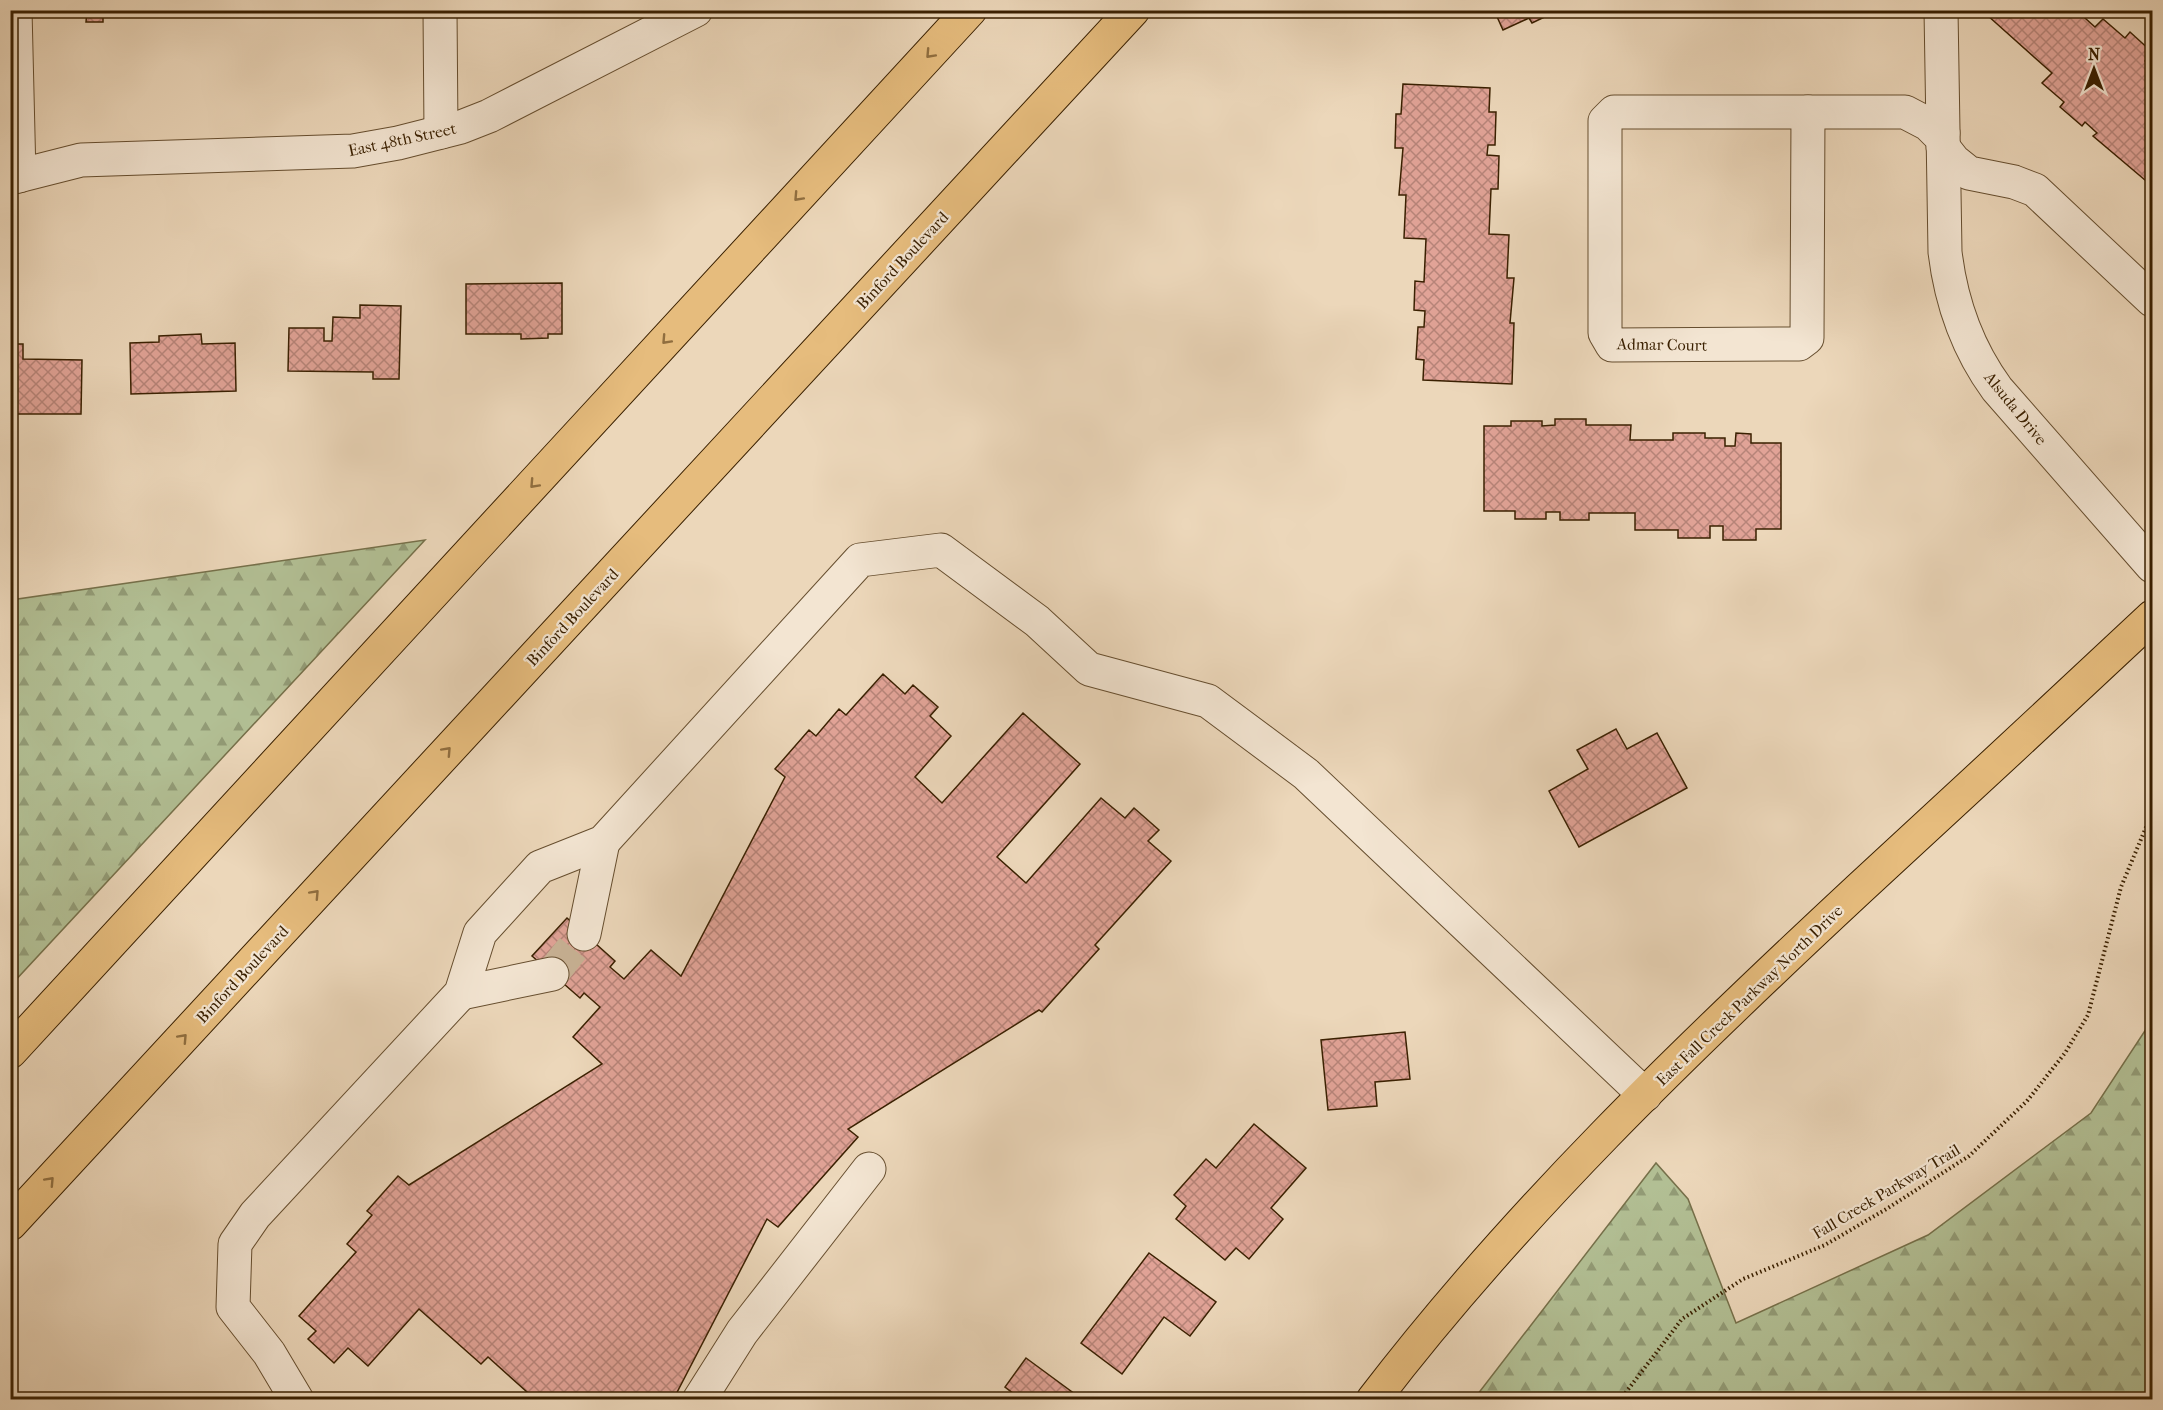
<svg xmlns="http://www.w3.org/2000/svg" width="2163" height="1410" viewBox="0 0 2163 1410" font-family="'IM FELL French Canon',serif">
  <defs>
    <pattern id="forest-firs" width="22" height="20" patternUnits="userSpaceOnUse" patternTransform="scale(1.5)"><rect width="22" height="20" fill="#b2bf94"/><path d="M5 1l3.5 6h-7zM16 11l3.5 6h-7z" fill="#929b76"/></pattern>
    <pattern id="building-cross-hatch" width="8" height="8" patternUnits="userSpaceOnUse" patternTransform="scale(1.5)"><rect width="8" height="8" fill="#e1a397"/><path d="M0 0l8 8M0 8l8-8" fill="none" stroke="#b78479"/></pattern>
  </defs>
  <rect width="100%" height="100%" fill="#ecd7ba"/>
  <filter id="stains"><feTurbulence type="fractalNoise" baseFrequency=".00333" numOctaves="4"/><feColorMatrix values="0 0 0 0 .2 0 0 0 0 .09 0 0 0 0 .02 0 0 0 .5 -.17"/></filter>
  <radialGradient id="worn" r=".72"><stop offset=".6" stop-color="#630" stop-opacity="0"/><stop offset="1" stop-color="#630" stop-opacity=".3"/></radialGradient>
  <g fill="url(#forest-firs)" stroke="#76704a" stroke-width="1.5">
    <path d="M425,540L11,985V600Z"/>
    <path d="M2152,1020V1397L2147,1400L1474,1399L1656,1163L1688,1199L1736,1323L1928,1235L2091,1113Z"/>
  </g>
  <g fill="url(#building-cross-hatch)" stroke="#3a2001" stroke-width="1.5">
    <path d="M65,10H128V12H103V22H86L87,11Z"/>
    <path d="M1494,10H1559L1532,23L1529,18L1503,30Z"/>
    <path d="M1991,10H2076L2095,27L2103,19L2125,38L2130,32L2152,52L2145,61L2152,68V186L2093,136L2097,133L2085,122L2082,126L2060,107L2064,102L2042,83L2052,73L1987,15Z"/>
    <path d="M1403,84L1490,88L1489,112H1496L1495,145H1488L1487,155L1499,156L1498,189H1491L1489,234L1509,235L1507,278H1514L1510,323H1514L1512,384L1423,380L1424,360L1416,359L1418,327H1424L1425,311L1414,310L1415,281L1424,282L1426,239L1404,238L1406,195H1399L1403,148H1395L1396,114H1401Z"/>
    <path d="M562,283V334H548V338L521,339V334H466V284Z"/>
    <path d="M360,305L401,306L399,379H373V372L288,371L289,328H324V341H332L333,317L360,318Z"/>
    <path d="M201,334L202,344L235,343L236,391L131,394L130,343L159,342V336Z"/>
    <path d="M10,344H23V359L82,360L81,414H10Z"/>
    <path d="M1555,419H1586V425H1631L1630,440H1673V433H1705V438H1725V446H1735L1736,433L1751,434V443H1781V529H1756V540H1723V526H1710V538H1678V530H1635V513H1589V520H1560V512H1546V519H1515V511H1484V426H1511V421H1542V426L1555,425Z"/>
    <path d="M883,674L905,694L913,685L938,707L930,716L951,736L915,777L942,803L1023,713L1080,764L997,857L1026,883L1101,798L1125,818L1134,808L1159,830L1148,841L1171,861L1095,945L1099,949L1042,1012L1039,1010L848,1129L858,1137L778,1227L767,1219L673,1400H536L488,1357L481,1364L419,1309L368,1366L348,1348L334,1363L308,1339L316,1331L299,1316L356,1252L347,1244L372,1215L367,1211L398,1176L409,1185L602,1064L573,1037L600,1007L584,993L580,998L532,956L567,918L615,961L610,967L624,979L651,950L681,976L785,777L775,769L809,730L816,736L839,709L846,715Z"/>
    <path d="M1616,729L1627,749L1657,733L1687,788L1579,847L1549,791L1588,769L1577,750Z"/>
    <path d="M1405,1032L1410,1079L1375,1082L1377,1106L1328,1110L1321,1040Z"/>
    <path d="M1254,1124L1306,1168L1271,1208L1283,1219L1249,1259L1236,1248L1225,1260L1176,1219L1186,1206L1174,1195L1206,1159L1216,1168Z"/>
    <path d="M1149,1253L1216,1302L1190,1336L1164,1317L1122,1374L1081,1343Z"/>
    <path d="M1026,1358L1083,1400H1022L1005,1387Z"/>
  </g>
  <g fill="none" stroke-linecap="round" stroke-linejoin="round">
    <path stroke="#c8b295" stroke-width="33" stroke-dasharray="33 16" stroke-linecap="butt" d="M552,974L584,934"/>
    <defs>
      <g id="minor">
        <path d="M15,10L19,176"/>
        <path d="M440,10L441,132"/>
        <path d="M1941,10L1945,252C1951,302 1967,348 1997,389L2152,566"/>
        <path d="M1614,112H1808L1807,338L1799,344L1612,345L1605,333V121Z"/>
        <path d="M1808,112H1905L1928,124L1937,133H1943"/>
        <path d="M1943,147L1954,161L1969,173L2014,182L2035,190L2152,300"/>
        <path d="M10,178L81,160L353,151L398,143L461,127L489,116L696,10"/>
        <path d="M584,934L603,842"/>
        <path d="M461,993L552,974"/>
        <path d="M297,1400L269,1353L233,1307L235,1244L255,1215L461,993L480,933L540,867L603,842L860,560L941,550L1037,621L1089,669L1208,701L1306,774L1645,1095"/>
        <path d="M699,1400L742,1332L869,1169"/>
      </g>
      <g id="major">
        <path d="M10,1052L970,10"/>
        <path d="M10,1224L1133,10"/>
        <path d="M1373,1400C1516,1213 1687,1049 1859,889C1957,799 2055,708 2152,617"/>
      </g>
    </defs>
    <use href="#minor" stroke="#664e2f" stroke-width="35"/>
    <use href="#major" stroke="#3a2001" stroke-width="35"/>
    <path stroke="#3a2001" stroke-width="4" stroke-dasharray="1.5 3" stroke-linecap="butt" d="M1620,1400L1682,1319L1743,1279L1825,1245L1888,1208L1969,1156L2027,1101L2065,1053L2088,1015L2121,887L2152,813"/>
    <use href="#minor" stroke="#f3e5d2" stroke-width="33"/>
    <use href="#major" stroke="#e6bc7d" stroke-width="33"/>
  </g>
  <defs><path id="oneway-chevron" d="M-2-3.5L2.5 0L-2 3.5" fill="none" stroke-width="1.6" stroke-linecap="round" stroke-linejoin="round" transform="scale(1.5)"/></defs>
  <g stroke="#906e3f">
    <use href="#oneway-chevron" transform="translate(930 54) rotate(133)"/>
    <use href="#oneway-chevron" transform="translate(798 197) rotate(133)"/>
    <use href="#oneway-chevron" transform="translate(666 340) rotate(133)"/>
    <use href="#oneway-chevron" transform="translate(534 484) rotate(133)"/>
    <use href="#oneway-chevron" transform="translate(447 751) rotate(-47)"/>
    <use href="#oneway-chevron" transform="translate(315 894) rotate(-47)"/>
    <use href="#oneway-chevron" transform="translate(183 1038) rotate(-47)"/>
    <use href="#oneway-chevron" transform="translate(50 1181) rotate(-47)"/>
  </g>
  <g text-anchor="middle" stroke-width="4.5" stroke-linejoin="round" paint-order="stroke">
    <g font-size="16" fill="#3a2001" stroke="#f3e5d2">
      <text transform="translate(402 139) rotate(-12)" y="6">East 48th Street</text>
      <text transform="translate(902 260) rotate(-47)" y="6">Binford Boulevard</text>
      <text transform="translate(1662 344) rotate(1)" y="6">Admar Court</text>
      <text transform="translate(2016 408) rotate(51)" y="6">Alsuda Drive</text>
      <text transform="translate(572 617) rotate(-47)" y="6">Binford Boulevard</text>
      <text transform="translate(242 974) rotate(-47)" y="6">Binford Boulevard</text>
      <text transform="translate(1749 995) rotate(-44)" y="6">East Fall Creek Parkway North Drive</text>
      <text transform="translate(1886 1191) rotate(-31)" y="6">Fall Creek Parkway Trail</text>
    </g>
  </g>
  <rect width="2163" height="1410" fill="none" stroke="#ecd7ba" stroke-width="36"/>
  <rect x="12" y="12" width="2139" height="1386" fill="none" stroke="#3a2001" stroke-width="3"/>
  <rect x="18" y="18" width="2127" height="1374" fill="none" stroke="#3a2001" stroke-width="1.5"/>
  <g transform="translate(2094 69)" stroke="#f3e5d2" stroke-width="4.5" paint-order="stroke">
  <path d="M0-4.5L10 22L0 15L-10 22Z" fill="#3a2001"/>
  <text y="-9" font-size="16" font-weight="bold" text-anchor="middle" fill="#3a2001">N</text>
  </g>
  <rect width="100%" height="100%" filter="url(#stains)"/>
  <rect width="100%" height="100%" fill="url(#worn)"/>
</svg>
